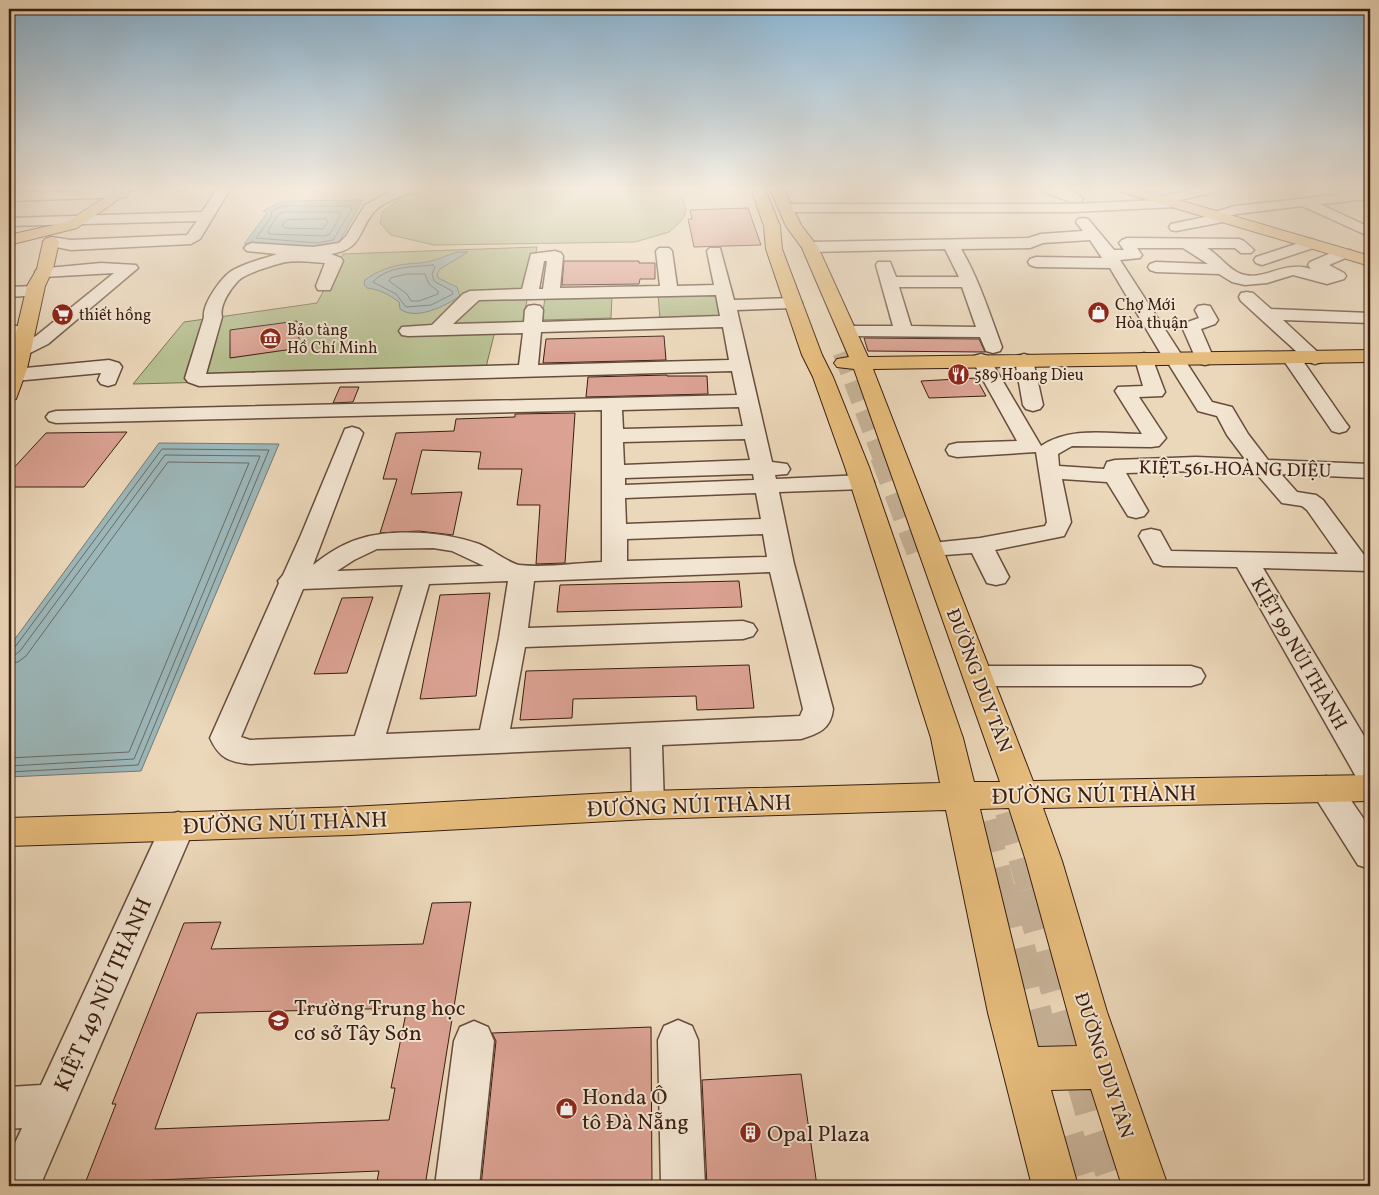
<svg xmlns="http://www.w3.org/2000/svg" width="1379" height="1195" viewBox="0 0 1379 1195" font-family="Vollkorn,serif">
  <rect width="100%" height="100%" fill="#ebd7b9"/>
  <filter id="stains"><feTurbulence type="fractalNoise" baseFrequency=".004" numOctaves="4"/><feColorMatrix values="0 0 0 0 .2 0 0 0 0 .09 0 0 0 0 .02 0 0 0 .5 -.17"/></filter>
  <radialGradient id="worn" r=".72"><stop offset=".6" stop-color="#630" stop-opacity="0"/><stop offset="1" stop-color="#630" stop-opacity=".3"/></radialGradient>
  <g fill="#b6bf90" stroke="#786e50">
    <path d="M426,189H667L682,197L686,210L684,217L678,224L669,232L635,242L434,245L391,235L380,223L383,211L402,198Z"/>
    <path d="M537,247L522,326L496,327L484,375L133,384L184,322L317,303L343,254Z"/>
    <path d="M717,292L722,318L660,319L658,294Z"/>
    <path d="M612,296L611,318L542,320L545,297Z"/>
  </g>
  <g fill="#9cb7b9" stroke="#747976">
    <path d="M363,200L338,244L318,249L244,244L267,213L263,211L282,201Z"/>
    <path d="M457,252H468L440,269L437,274L438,278L457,287L460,296C445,306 416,321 400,309L399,302C388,294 381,290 367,288L364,284L365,280C383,267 398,264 420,263C432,262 446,256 457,252Z"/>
    <path d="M159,443L279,444L141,771L9,777V647Z"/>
  </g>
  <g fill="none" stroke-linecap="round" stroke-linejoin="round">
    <g stroke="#6a6a65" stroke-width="1">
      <path d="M283,206H350L352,209L333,240L317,243L256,238L271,217L272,211Z"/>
      <path d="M284,212H339L341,214L330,234L325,236L269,234L268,231L278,215Z"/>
      <path d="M326,219L328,222L323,229L285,228L282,225L286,220Z"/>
      <path d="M433,265L435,267L432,274L434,281L452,291L453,294L431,305L406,307L396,294L373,282C387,266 413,267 433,265Z"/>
      <path d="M407,274H425L429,284L438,291V294L419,301H411L407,294L389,281L391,278Z"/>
      <path d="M9,649L15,647L162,449L269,450L138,765L9,772"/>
      <path d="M9,656L15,655L20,651L165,455L260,456L134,759L9,766"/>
      <path d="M9,663L18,662L26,656L168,462L249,463L129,752L9,758"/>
    </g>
  </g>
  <g fill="#dba293" stroke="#391d11" fill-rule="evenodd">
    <path d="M748,208L761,245L694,247L688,219H692L690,210Z"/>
    <path d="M564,261H639V263H655V279H640L639,284L562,285Z"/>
    <path d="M297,321L300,348L230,358V330Z"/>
    <path d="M664,336L666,360L543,363L546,339Z"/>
    <path d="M864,338L979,339L985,352L868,351Z"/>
    <path d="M667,375V376H707L708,394L586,397L588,377Z"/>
    <path d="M976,378L986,396L929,398L921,381Z"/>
    <path d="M340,387H359L353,402L333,403Z"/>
    <path d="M575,413L565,563L536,564L540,505H517L522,469H478L481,452L422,450L411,494L462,492L453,535L419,531L380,533L397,479H383L396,433L454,431L456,419L515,417V414Z"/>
    <path d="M127,432L84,487H9V473L46,433Z"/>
    <path d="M739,581L742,607L557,612L560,585Z"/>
    <path d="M490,593L476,696L420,699L440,595Z"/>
    <path d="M373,597L347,673L314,674L342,598Z"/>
    <path d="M749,665L754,708L697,710L696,696L573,699L572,718L520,720L526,671Z"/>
    <path d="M471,902L425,1186H376L379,1171L132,1181L130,1186H84L116,1104H112L184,923L221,922L211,949L423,944L432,903ZM407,1008L391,1088H395L389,1120L155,1129L197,1013Z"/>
    <path d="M651,1027L652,1186H481L496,1041L492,1033Z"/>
    <path d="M801,1074L817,1186H707L702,1080Z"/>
  </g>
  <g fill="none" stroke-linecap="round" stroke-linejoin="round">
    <path stroke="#c7b297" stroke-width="21" stroke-dasharray="21 10" stroke-linecap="butt" d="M843,352L883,457"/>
    <path stroke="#c7b297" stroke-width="26" stroke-dasharray="26 13" stroke-linecap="butt" d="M883,456L919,551"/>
    <g stroke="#c7b297" stroke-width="32" stroke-dasharray="32 16" stroke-linecap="butt">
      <path d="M1011,811L1033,889"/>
      <path d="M982,822L999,889"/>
    </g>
    <g stroke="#c7b297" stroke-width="42" stroke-dasharray="42 21" stroke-linecap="butt">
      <path d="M999,888L1048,1083"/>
      <path d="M1033,888L1097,1115L1121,1186"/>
      <path d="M1063,1137L1078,1186"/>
    </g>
    <defs>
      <g id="minor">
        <path d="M217,189H227L229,191L200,239L191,244L71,250L46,245L43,242L46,239L51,237L71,240L187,235L197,221L9,226V218L202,212Z"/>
        <path d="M396,189H414L412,192C400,197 382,202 374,212C357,232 363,249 331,254L341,258L343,261L330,290H318L316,286L325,263C313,262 298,260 286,262C276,264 247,273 239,280C231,288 219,305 222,317L206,374L519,365L523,333L408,336L402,335L399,331L402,327L432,325L463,294L470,291L522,289L531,254L555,251L561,253L563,256L560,288L660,286L656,251L659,248H669L672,251L677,286L714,285L707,251L710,248H720L734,300L793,298L799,299L802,303L799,307L793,308L737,310L772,462L787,464L790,469L787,474L775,475L776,479L863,475L871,477L874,482L871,487L863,489L779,492L794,564L833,709C831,729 818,734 801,739L662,745L664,805L660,814L648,818L636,814L632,805L631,747L250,764C229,762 219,758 210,738L279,583L278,581L283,575L301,535L345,429L352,427L359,429L363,433L313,565C327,554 342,544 359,539C392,528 447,532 479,544C489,548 511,564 519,565C545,568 576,563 602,562V410L56,423L49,421L46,417L49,413L56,411L737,395L732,371L199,386L188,382L185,378L204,317C202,304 223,274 235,269C248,262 263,259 277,254L247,251L244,248L247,245L252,243L313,247L339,243L346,236L365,205ZM544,261H547L543,289H539ZM716,295L720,316L542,322L543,310L540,306L534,305L528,306L525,310L524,322L453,324L479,300ZM723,327L729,360L538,365L541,332ZM739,407L743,426L623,429L622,410ZM745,439L750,460L624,465L623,442ZM748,474H753L754,480L625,485V478ZM756,493L761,519L626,524L625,498ZM763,534L767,557L627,561V539ZM433,548L452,551L484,566L337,571L354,560L377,549ZM770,572L803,709L800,716L510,729L525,647L743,639L753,636L757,630L753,624L743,621L528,628L534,581ZM508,581L499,638L480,730L386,734L429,584ZM403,585L355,736L250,740L241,737L303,589Z"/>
        <path d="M1043,189C1056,188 1074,188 1083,199L1081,202H1071L1045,192Z"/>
        <path d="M1195,189H1218L1216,192L1180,200L1182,203L1180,206L1175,207L1073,212H786L781,211L779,208L781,205L786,204H1073L1158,200L1160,197Z"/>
        <path d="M121,190L126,191L128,194L126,197L9,201V193Z"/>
        <path d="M1370,191V199C1352,200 1338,203 1320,204L1369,227L1370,232L1364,234L1302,206L1237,214L1229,216L1228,221L1176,231L1171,230L1169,227L1171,224L1209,216L1211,213L1235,206L1335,195L1341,192Z"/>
        <path d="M1083,218L1088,219L1114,250H1124L1119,243L1122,240L1127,238L1239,239L1244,241L1254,250L1251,253H1241L1235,248H1207C1219,255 1228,269 1241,274C1263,282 1283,260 1311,269L1308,265L1310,262L1338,250H1350L1352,253L1350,256L1329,265L1344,273L1346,276L1344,279L1327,284L1293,275L1267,283L1245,285L1232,282L1219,274L1156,272L1150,270L1148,267L1150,264L1156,262L1208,264L1183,248H1137L1142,255L1140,258L1120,260L1212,402L1232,407L1248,434L1268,460L1370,464V478L1281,474L1297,492L1316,495L1323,500L1364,555H1370V571L1263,568L1370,746V785L1359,782L1237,567L1163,566L1154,563L1139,536L1142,531L1151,529L1160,531L1171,551L1338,554L1307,510L1302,506L1282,503L1256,473L1196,471L1126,473L1148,511L1144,516L1136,518L1128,516L1107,482L1062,479L1071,522L1064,536L995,550L1009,577L1005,583L996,585L987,583L972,553L931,556L922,554L919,549L922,544L980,538L1045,526L1047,522L1036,452L957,457L949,455L946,450L949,445L957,443L1017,441L972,360L974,356L981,354L988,356L1041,446C1070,426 1109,434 1142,434L1115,391L1118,387L1143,386L1135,359L1137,355L1144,353L1151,355L1165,392L1162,396L1139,397L1166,438L1159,446L1151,447L1072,446L1058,454L1059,466L1104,469L1107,462L1115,460L1196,457L1245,459L1227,435L1217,416L1198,411L1168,363L1164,359L1110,268L1036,267L1030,265L1028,262L1030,259L1036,257L1102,258L1090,240L1043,243L1030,248L961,249C979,279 990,315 1002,347L1000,351L993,353L986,351L980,337L848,336L842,335L839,331L842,327L848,326H893L876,265L878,262H890L896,277H959L945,249L810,252L805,250L802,247L805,244L810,242L1028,238L1041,234L1083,231L1076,222L1078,219ZM899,287H962L976,327L911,326Z"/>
        <path d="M1311,239L1316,241L1319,244L1316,247L1262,265L1256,263L1254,260L1256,257Z"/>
        <path d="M101,263L136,265L138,268L48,344L28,354L21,356L14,354L12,350L14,346L36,336L114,273L43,277L37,275L35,272L37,269Z"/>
        <path d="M35,286L41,287L43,291L41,295L9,297V287Z"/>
        <path d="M1247,292L1253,293L1271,309L1370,313V323L1283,320L1324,358L1322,362L1315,364L1308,362L1241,301L1239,297L1241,293Z"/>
        <path d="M1204,305L1210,306L1218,320L1215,324L1201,329L1214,359L1212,363L1205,365L1198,363L1196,359L1182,327L1185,323L1199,318L1195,310L1198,306Z"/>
        <path d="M9,325L30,328L33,332L30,336L24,337L9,335Z"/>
        <path d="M1291,352L1298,354L1346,423L1349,427L1346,431L1339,433L1332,431L1282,358L1284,354Z"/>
        <path d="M1024,354L1031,356L1033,360L1043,405L1040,409L1033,411L1026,409L1023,405L1015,360L1017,356Z"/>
        <path d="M109,360L119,363L122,367L115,384L108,386L101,384L98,380L101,373L15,381L9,379V371L15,369Z"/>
        <path d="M978,666H1191L1201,669L1205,676L1201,683L1191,686H978L968,683L964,676L968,669Z"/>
        <path d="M1326,776L1337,780L1370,828V869L1358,865L1310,789L1315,780Z"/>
        <path d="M178,812L190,816L195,826L40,1186H9V1156L22,1128L9,1129V1087L41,1085L161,826L166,816Z"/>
        <path d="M678,1020L692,1026L698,1040L705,1186H661L658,1040L664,1026Z"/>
        <path d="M474,1021L488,1027L494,1041L479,1186H435L454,1041L460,1027Z"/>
      </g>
      <g id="major">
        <path d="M118,189H134L77,228L9,245V235L67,222Z"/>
        <path d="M751,189H765L780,226L782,249L822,355L833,377L869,467L963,738L974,782H1000L854,369L837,367L834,363L837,359L849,357L802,248L786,226L770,189H784L801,225L818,247L868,357L1370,350V362L873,369L1033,781L1370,775V801L1043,808L1062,861L1107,1012L1168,1186H1122L1091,1089L1051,1090L1078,1186H1032L988,1013L946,810L648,819L350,835L9,846V818L350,807L648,791L940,783L931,738L845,467L813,377L802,355L766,249L764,226ZM1009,808L1026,861L1077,1046L1038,1047L980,809Z"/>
        <path d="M1119,189H1141L1370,256V266L1121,192Z"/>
        <path d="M51,237L57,239L59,242L53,269L45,286L27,369L16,399L9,401V362L27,286L37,269L43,242L45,239Z"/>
      </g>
    </defs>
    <use href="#minor" stroke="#664c3b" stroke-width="3"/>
    <use href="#major" stroke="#391d11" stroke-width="2"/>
    <use href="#minor" fill="#f2e5d2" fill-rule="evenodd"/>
    <use href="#major" fill="#e6bc7c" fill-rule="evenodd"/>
  </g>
  <linearGradient id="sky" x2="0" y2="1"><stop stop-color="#89b5d5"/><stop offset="0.53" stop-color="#f6ede0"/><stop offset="1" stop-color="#f6ede0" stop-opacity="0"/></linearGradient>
  <rect width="1379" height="356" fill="url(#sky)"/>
  <defs>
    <symbol id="shop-disc" viewBox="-11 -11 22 22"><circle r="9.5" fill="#8f2418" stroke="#f2e5d2"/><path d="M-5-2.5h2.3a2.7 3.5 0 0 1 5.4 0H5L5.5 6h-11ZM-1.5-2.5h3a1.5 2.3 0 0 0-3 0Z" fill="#fff"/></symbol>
    <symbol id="supermarket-disc" viewBox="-11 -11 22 22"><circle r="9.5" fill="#8f2418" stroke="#f2e5d2"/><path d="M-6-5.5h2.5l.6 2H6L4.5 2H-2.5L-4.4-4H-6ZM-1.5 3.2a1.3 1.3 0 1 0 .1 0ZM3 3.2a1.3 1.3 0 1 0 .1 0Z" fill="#fff"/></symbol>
    <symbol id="museum-disc" viewBox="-11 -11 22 22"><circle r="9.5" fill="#8f2418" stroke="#f2e5d2"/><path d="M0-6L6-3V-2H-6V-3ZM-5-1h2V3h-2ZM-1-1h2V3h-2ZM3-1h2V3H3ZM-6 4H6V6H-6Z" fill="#fff"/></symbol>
    <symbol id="restaurant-disc" viewBox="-11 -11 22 22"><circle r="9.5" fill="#8f2418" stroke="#f2e5d2"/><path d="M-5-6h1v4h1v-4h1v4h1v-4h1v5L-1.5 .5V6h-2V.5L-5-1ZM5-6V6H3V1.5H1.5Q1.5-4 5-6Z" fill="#fff"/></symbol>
    <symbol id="school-disc" viewBox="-11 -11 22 22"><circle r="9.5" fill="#8f2418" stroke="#f2e5d2"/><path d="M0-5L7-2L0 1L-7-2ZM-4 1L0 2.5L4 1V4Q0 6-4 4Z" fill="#fff"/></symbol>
    <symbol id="building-disc" viewBox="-11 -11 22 22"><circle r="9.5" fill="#8f2418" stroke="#f2e5d2"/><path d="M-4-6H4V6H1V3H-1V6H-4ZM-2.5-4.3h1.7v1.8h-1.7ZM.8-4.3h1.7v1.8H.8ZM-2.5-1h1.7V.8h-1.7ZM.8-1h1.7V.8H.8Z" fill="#fff"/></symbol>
  </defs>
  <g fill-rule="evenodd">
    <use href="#shop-disc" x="1086" y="300" width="25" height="25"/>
    <use href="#supermarket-disc" x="50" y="302" width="25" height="25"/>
    <use href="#museum-disc" x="258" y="326" width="25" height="25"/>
    <use href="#restaurant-disc" x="946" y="362" width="25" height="25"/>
    <use href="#school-disc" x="266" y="1008" width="25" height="25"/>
    <use href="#shop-disc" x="554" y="1096" width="25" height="25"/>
    <use href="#building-disc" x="738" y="1120" width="25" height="25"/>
  </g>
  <g text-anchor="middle" stroke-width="4" stroke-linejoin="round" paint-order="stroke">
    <g font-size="16" fill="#391d11" stroke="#f2e5d2" text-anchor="start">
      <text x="1115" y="310">Chợ Mới<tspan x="1115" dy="18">Hòa thuận</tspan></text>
      <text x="79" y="320">thiết hồng</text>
      <text x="287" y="335">Bảo tàng<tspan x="287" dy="18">Hồ Chí Minh</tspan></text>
      <text x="974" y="380">589 Hoang Dieu</text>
    </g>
    <g font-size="19" fill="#391d11" stroke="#f2e5d2">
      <text transform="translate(1235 468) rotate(1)" y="7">KIỆT 561 HOÀNG DIỆU</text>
      <text transform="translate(1300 653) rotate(60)" y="7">KIỆT 99 NÚI THÀNH</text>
      <text transform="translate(980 680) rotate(69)" y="7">ĐƯỜNG DUY TÂN</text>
      <text transform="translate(1105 1065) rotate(72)" y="7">ĐƯỜNG DUY TÂN</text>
    </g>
    <g font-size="22" fill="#391d11" stroke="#f2e5d2">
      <text transform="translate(1094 794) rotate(-1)" y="8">ĐƯỜNG NÚI THÀNH</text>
      <text transform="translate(689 805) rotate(-2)" y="8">ĐƯỜNG NÚI THÀNH</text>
      <text transform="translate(285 822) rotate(-2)" y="8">ĐƯỜNG NÚI THÀNH</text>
      <text transform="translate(102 994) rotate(-66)" y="8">KIỆT 149 NÚI THÀNH</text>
    </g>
    <g font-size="22" fill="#391d11" stroke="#f2e5d2" text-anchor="start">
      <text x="294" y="1015">Trường Trung học<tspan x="294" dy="25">cơ sở Tây Sơn</tspan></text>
      <text x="582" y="1104">Honda Ô<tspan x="582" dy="25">tô Đà Nẵng</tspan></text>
      <text x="767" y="1141">Opal Plaza</text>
    </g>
  </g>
  <rect width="1379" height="1195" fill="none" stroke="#ebd7b9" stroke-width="30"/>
  <rect x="10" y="10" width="1359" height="1175" fill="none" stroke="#391d11" stroke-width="2.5"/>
  <rect x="15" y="15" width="1349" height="1165" fill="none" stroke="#391d11"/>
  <rect width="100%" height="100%" filter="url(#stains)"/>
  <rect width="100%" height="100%" fill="url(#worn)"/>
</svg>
